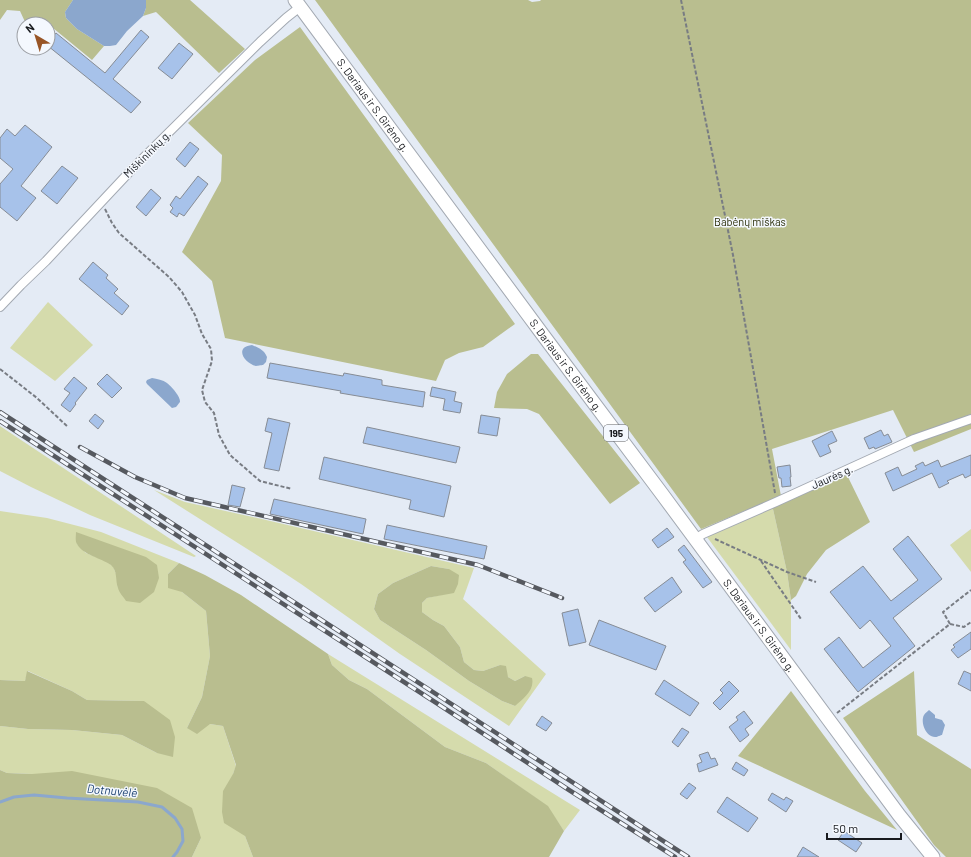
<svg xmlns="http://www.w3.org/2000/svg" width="971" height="857" viewBox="0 0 971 857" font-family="Barlow,sans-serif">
  <rect width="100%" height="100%" fill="#e4ebf5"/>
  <g fill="#d5dbac" fill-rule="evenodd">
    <path d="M48,302L93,345L55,381L10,348Z"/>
    <path d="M0,426L21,440L196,556L194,557L90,515L31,487L0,471Z"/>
    <path d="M154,490L185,502L266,520L474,568L463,599L546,674L509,726L400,654L301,584L263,559ZM431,566L449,569L454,592L427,598L422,603V612L433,620L444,626L460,647L464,662L474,670L483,671L500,665L508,677L515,681L525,676L515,706L502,701L469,681L426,650L380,620L374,609L378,594L393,583Z"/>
    <path d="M771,500L787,572L791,600V650L701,529Z"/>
    <path d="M0,511L47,518L101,532L179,563L168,574L182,592L206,611L210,656L202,697L187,728L210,724L223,726L236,766L233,774L245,836L253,857H192L201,838L32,774L7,773L0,770V726L28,729L72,730L122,735L157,753L144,701L87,700L72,691L28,671L25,681L0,680ZM77,544L159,578L118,588L117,576L113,566L104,560L86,553Z"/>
    <path d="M971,529V572L950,545Z"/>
    <path d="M328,654L580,810L564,831L547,806L486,763L445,747L367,689L349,680L332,665Z"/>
  </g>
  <g fill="#b9be8f">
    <path d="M0,0H73L65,12L66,18L77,29L104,46L92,60L53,28L48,34V24H26L20,11L7,10L0,20Z"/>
    <path d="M146,0H190L245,49L219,73L156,12L143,16L146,8Z"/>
    <path d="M315,0H528L532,2L540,1L541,0H971V429L914,452L893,410L772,449L781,496L790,500L847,475L870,522L826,550L807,574L796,596L791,600L787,572L771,500L701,529Z"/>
    <path d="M300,27L515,324L483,347L459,353L445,360L436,381L225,338L212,281L182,252L221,181L222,155L188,123L255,60Z"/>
    <path d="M531,354H538L640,483L610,504L539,414L527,409L494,408L497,392L507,374Z"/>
    <path d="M76,532L146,557L157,565L159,578L154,592L140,603L126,601C124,597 119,593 118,588C115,581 118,571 111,565C101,558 83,555 77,544C75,541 76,536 76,532Z"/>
    <path d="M179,563L205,575L241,595L328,654L332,665L349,680L367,689L445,747L486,763L548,806L564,831L549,857H253L245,836L224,823L222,812L223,791L233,774L236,765L223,726L210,724L197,734L187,728L202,697L210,656L206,611L182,592L168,588V574Z"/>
    <path d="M431,566L449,569L459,575L458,584L454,593L427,598L422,603V612L433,620L444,626L460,647L464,662L474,670L483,671L500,665L506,666L508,677L515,681L525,676L532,678C535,690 523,699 515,706L502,701L469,681L426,650L380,620L374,609L378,594L393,583Z"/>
    <path d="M27,671L72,691L87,700L144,701L170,720L175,737L173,757L157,753L122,735L72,730L28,729L0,726V680L25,681Z"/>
    <path d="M914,671L917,735L971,769V857H946L934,845L843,718Z"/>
    <path d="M791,691L865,791L897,830L738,756Z"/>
    <path d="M0,770L7,773L32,774L72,771L157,788L192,808L201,838L192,857H0Z"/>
  </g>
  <g fill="#8ba7cd">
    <path d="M73,0H146V8L143,16L127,31L116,45L110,46H104L77,29L66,18L65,12Z"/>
    <path d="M252,345C259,348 264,350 267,357L266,362L263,365C262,365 256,366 256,366C244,363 234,347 252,345Z"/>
    <path d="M152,378C157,379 163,380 167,383C171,386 181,397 180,402C179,403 177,406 176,407L172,408L147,384L146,382L147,380Z"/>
    <path d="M929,710L935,715V718L942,720L945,725L942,735C941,735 937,737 936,737C926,738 920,722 924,715C925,713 928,711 929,710Z"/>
  </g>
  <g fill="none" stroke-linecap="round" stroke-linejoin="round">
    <path stroke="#8ba7cd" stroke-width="3" d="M0,802L14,797L34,795L67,798L138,802L162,807L175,818L182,829L183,841L177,852L173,857"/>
  </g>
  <g fill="#a7c2ea" stroke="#868c95">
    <path d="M141,30L149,37L113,79L141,102L131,113L48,46V42L56,33L105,73Z"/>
    <path d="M179,43L193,54L172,79L158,68Z"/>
    <path d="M25,125L52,147L21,186L36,198L17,221L0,207V184L13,169L0,158V138L7,129L15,136Z"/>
    <path d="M190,142L199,149L185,167L176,159Z"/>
    <path d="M62,166L78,178L57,204L41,191Z"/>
    <path d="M198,176L208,184L184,216L179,213L177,217L170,212L173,208L170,205L176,196L180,199Z"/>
    <path d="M151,189L161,198L146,216L136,207Z"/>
    <path d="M93,262L108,275L106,278L118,289L114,293L129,306L122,315L79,279Z"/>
    <path d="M270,363L343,376L344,373L382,380V385L425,392L423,407L340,393L341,391L267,378Z"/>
    <path d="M107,374L122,388L112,398L97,384Z"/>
    <path d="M74,377L87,388L75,403L76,404L70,412L61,405L70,393L64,389Z"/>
    <path d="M432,387L456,392L454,401L462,403L460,413L443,410L445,399L430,396Z"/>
    <path d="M95,414L104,421L98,429L89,421Z"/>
    <path d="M481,415L500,418L497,436L478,433Z"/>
    <path d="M268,418L290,423L279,471L264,468L272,433L265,431Z"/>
    <path d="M367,427L460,447L456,463L363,443Z"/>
    <path d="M881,430L884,436L888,434L892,442L875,449L874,447L869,449L864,438Z"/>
    <path d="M832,431L837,441L828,445L831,452L820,457L812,441Z"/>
    <path d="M971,455V475L965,478L963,474L947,481L949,483L939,488L932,473L893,491L885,473L898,467L902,476L917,469L915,466L923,462L925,466L938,460L941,467Z"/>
    <path d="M324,457L451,486L444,517L409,509L411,500L319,479Z"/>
    <path d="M790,465L791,477H790L791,486L782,487L781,478H779L777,467Z"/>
    <path d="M232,485L245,488L240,507L228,505Z"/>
    <path d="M274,499L366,519L363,534L270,514Z"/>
    <path d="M387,525L487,546L484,559L384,539Z"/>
    <path d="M667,528L674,537L658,548L652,540Z"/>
    <path d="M908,536L942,579L893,618L915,646L858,692L824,649L839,637L863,668L891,646L870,620L860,629L830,592L863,566L891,601L918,580L893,549Z"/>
    <path d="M684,545L712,582L703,588L683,562L686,560L678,550Z"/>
    <path d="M672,577L682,592L655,612L644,598Z"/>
    <path d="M578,609L586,642L569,646L562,613Z"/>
    <path d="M599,620L666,646L656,670L589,645Z"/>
    <path d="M971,632V649L958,658L951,650L955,647L953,645Z"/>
    <path d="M964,671L971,674V691L958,684Z"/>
    <path d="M664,680L699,703L690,716L655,694Z"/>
    <path d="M729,681L739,691L720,710L713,703L723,693L720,690Z"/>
    <path d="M744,711L753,723L745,729L749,735L740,742L729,727L738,720L736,717Z"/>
    <path d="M542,716L552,723L546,731L536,725Z"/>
    <path d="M682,728L689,732L678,747L672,742Z"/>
    <path d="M708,752L711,759L715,758L718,765L699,772L697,764L702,762L699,755Z"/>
    <path d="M736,762L748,770L744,776L732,769Z"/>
    <path d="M689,783L696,788L687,799L680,794Z"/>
    <path d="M772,793L784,800L786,797L793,801L786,812L768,800Z"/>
    <path d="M727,797L758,818L748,832L717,812Z"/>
    <path d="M844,831L862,843L856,852L838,840Z"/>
    <path d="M803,847L819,857H797Z"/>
  </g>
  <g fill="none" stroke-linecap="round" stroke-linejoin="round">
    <defs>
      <g id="minor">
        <path d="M0,307L21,285L46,261L136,165L260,42L286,18L300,7"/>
        <path d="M695,539L703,534L776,502L914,439L971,419"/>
      </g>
      <g id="primary">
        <path id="s1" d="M295,0L543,335L662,494L899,815L933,857"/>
      </g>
    </defs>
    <use href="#minor" stroke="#a3a9b2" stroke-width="10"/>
    <use href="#primary" stroke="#a3a9b2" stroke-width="15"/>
    <g stroke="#787c83" stroke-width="2" stroke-dasharray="4 2" stroke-linecap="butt">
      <path d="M681,0L733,255L775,493"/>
      <path d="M105,209L112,223L119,233L169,277L182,292L195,315L202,334L211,349L212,361L202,390L205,402L214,413L219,435L230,455L260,481L292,489"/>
      <path d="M0,369L37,398L68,427"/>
      <path d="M715,539L787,572L816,582"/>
      <path d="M761,561L801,619"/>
      <path d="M950,624L943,612L971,590"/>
      <path d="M837,713L950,624L964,627L971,622"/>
    </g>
    <use href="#minor" stroke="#fff" stroke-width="8"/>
    <use href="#primary" stroke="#fff" stroke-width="13"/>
    <defs>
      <g id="rail">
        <path d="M0,412L688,857"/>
        <path d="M0,421L438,704L569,790L675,857"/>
        <path d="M80,447L135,477L185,498L478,565L562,598"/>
      </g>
    </defs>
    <use href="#rail" stroke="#56595f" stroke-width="4.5"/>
    <use href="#rail" stroke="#f4f8fe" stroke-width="3" stroke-dasharray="9" stroke-linecap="butt"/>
  </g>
  <g text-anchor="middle" stroke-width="3" stroke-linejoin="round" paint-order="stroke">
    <rect fill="#f4f8fe" stroke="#5a5d61" stroke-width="1" x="604" y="425" width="24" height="16" rx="3"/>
    <g font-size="10" font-weight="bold" fill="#181a1e">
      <text x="616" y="437">195</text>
    </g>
    <g font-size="11" fill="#181a1e" stroke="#f4f8fe">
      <text dy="4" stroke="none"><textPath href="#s1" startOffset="131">S. Dariaus ir S. Girėno g.</textPath></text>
      <text transform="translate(147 154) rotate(-45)" y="4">Miškininkų g.</text>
      <text dy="4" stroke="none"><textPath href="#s1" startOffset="455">S. Dariaus ir S. Girėno g.</textPath></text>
      <text transform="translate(832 477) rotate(-24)" y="4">Jaurės g.</text>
      <text dy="4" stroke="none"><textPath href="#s1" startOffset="779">S. Dariaus ir S. Girėno g.</textPath></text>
    </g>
    <g font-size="11" fill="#2b2e08" stroke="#f4f8fe">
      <text x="750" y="226">Babėnų miškas</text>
    </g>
    <g font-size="12" font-style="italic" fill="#1c4171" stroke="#f4f8fe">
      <text transform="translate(112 791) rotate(5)" y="4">Dotnuvėlė</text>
    </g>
  </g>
  <g transform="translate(36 36) rotate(322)"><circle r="19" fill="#f4f8fe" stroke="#9c9fa4"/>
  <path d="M0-3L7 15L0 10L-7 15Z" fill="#985526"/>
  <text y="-6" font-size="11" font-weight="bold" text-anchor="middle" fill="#181a1e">N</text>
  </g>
  <path d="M827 833v6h74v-6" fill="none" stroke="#181a1e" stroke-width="2"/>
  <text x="833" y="833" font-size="12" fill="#181a1e" stroke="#f4f8fe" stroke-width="3" paint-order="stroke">50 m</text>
</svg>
